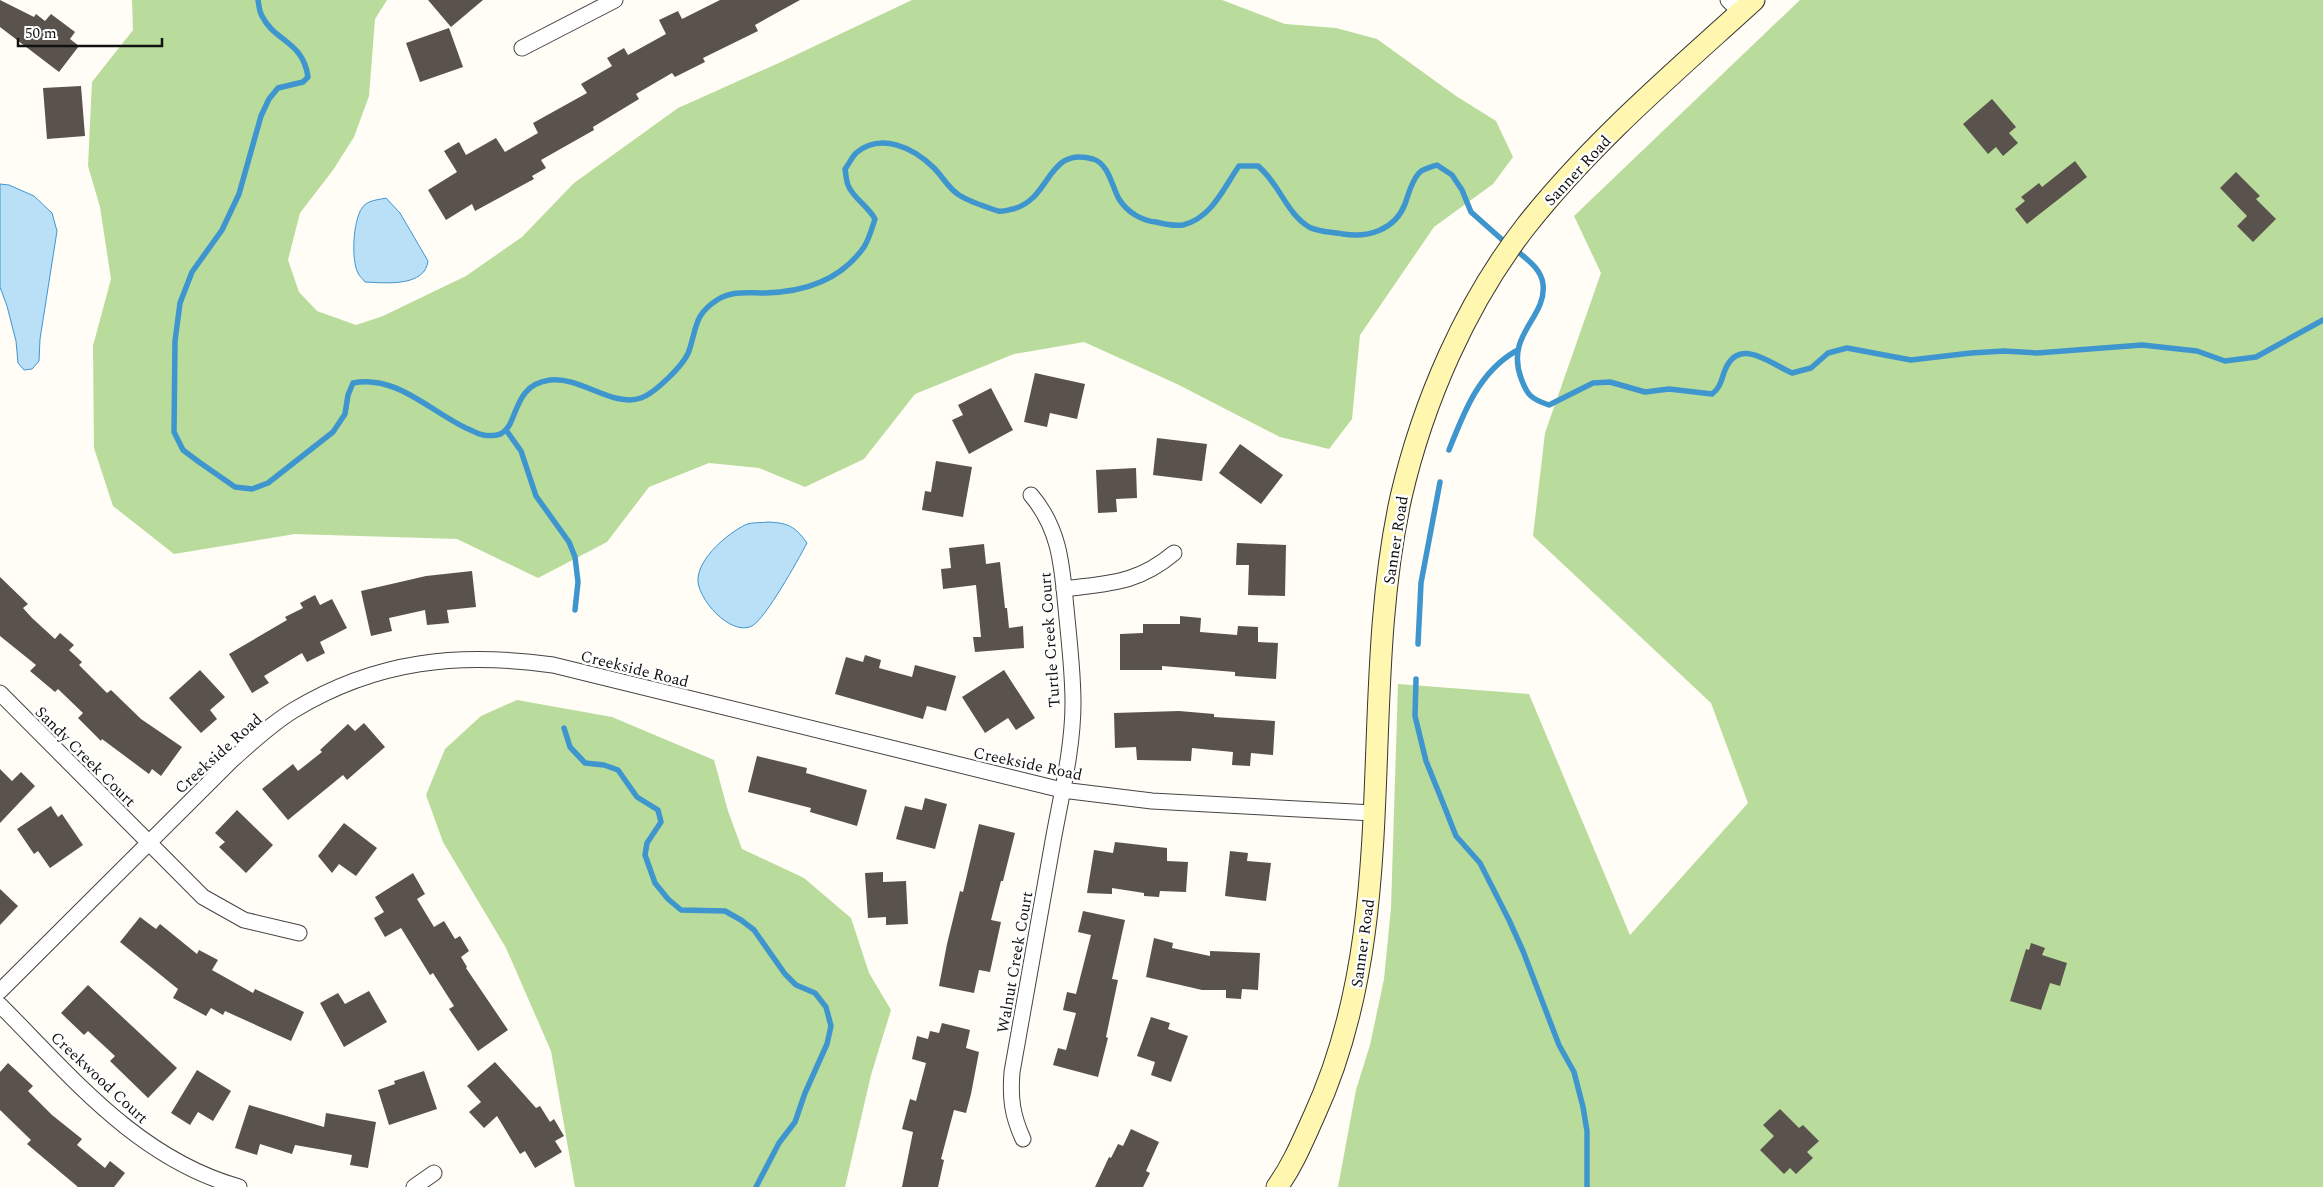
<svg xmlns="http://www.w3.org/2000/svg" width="2323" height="1187" viewBox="0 0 2323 1187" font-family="Spectral,serif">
  <rect width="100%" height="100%" fill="#fffdf5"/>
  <g fill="#b9dc9c">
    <path d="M132,0H387L375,19L369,96L354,137L333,170L300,213L288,260L299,292L317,311L356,325L383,316L466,276L522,237L574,183L678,108L781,62L912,0H1222L1285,24L1336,28L1377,39L1456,96L1496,121L1513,157L1493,184L1434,227L1360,335L1352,419L1329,449L1280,437L1177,384L1084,342L1014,354L915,394L864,459L805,487L759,468L709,463L649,487L607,542L538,578L457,539L295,534L174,554L113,506L94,448L93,346L111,279L100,207L88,166L92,82L133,30Z"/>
    <path d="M1800,0H2323V1187H1338L1356,1090L1370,1045L1384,979L1391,908L1398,684L1529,694L1630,935L1748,803L1711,703L1533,536L1545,433L1601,273L1574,216Z"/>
    <path d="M517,700L612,717L714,760L728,811L742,849L804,878L851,918L869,973L891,1010L871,1075L845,1187H575L551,1051L506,948L443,842L426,795L445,749L481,716Z"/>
  </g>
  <g fill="#b9e0f7" stroke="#3f96cf">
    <path d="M0,184L9,185L34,196L52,213L57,231L40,339L39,361L32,369L24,370L18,363L16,341L7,306L0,287Z"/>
    <path d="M386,198L400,213L428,261C425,287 386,283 365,282C363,279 359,276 358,273C351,260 353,221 362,208C367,200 378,200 386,198Z"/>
    <path d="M768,522C788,523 795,526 807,543C798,560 766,618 752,626C731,637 696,598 698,578C700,557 727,534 745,525C751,522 761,523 768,522Z"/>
  </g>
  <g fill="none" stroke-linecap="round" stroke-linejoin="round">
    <g stroke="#3f96cf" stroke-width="5.5">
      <path d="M258,0C259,5 259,11 262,16C275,42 303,41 308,77L303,82L278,88L269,99L261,116L239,194L222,230L192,272L180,303L175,341L174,432L183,450L199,462L235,487L252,489L268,483L333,432L345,414L348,395L353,383C395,374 430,411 466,428C471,430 478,434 483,435C488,436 498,436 502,433C519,423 512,385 550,380C580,376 613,408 641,398C655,393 684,365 689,351C697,327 694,315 717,300C732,290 749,293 765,293C804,292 841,280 864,247C869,239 872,228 875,219C868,206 852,197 848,185C846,180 846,174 845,169C849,164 852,157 856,153C881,132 914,148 934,168C943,177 948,188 959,195C970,202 986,207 998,211C1003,212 1008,210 1013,209C1052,199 1046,146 1093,159C1109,164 1112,187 1119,199C1127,212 1142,221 1156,222C1164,224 1175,226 1183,225C1212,218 1224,187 1239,166H1258C1279,183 1286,213 1309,227C1318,232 1332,232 1343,234C1368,238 1395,230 1405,204C1409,193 1411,182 1419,173C1423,169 1431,167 1437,165L1452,175L1462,190L1471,212L1507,244"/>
      <path d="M1515,249C1526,259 1541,268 1543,284C1547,318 1505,334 1521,378C1527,395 1531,399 1549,405L1593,383L1610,382L1645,392L1669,389L1712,394C1721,387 1721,380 1725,370C1739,336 1771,364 1792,373L1811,368L1828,353L1847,348L1911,360L1971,353L2004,351L2037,353L2142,345L2197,351L2225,361L2256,357L2323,320"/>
      <path d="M506,430L521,451L536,496L569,542L575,557L578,582L575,610"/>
      <path d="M1449,450C1464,412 1479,372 1516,351"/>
      <path d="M1418,644L1421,583L1440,482"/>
      <path d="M1416,679L1415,716L1426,761L1443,803L1456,836L1480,863L1509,920L1523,951L1559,1045L1574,1072L1583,1107L1587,1131V1187"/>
      <path d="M564,728L570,747L585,763L604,765L618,770L637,797L658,810L661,822L647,843L645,855L655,883L668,899L681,910L725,911L741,920L754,930L785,974L796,985L815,993L826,1007L831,1026L827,1044L805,1093L795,1122L779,1143L756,1187"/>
    </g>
  </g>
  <g fill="#5a524d">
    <path d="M0,0L34,17L36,14L45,21L51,14L75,32L70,39L79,46L59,72L0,27Z"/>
    <path d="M428,0H483L451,27Z"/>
    <path d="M720,0H800L755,25L758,31L703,58L705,62L675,77L672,73L636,94L639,99L593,127L594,130L541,160L546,168L532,176L534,179L475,211L472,204L446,220L428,190L457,172L444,151L459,142L466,155L496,138L505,152L538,133L533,123L587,93L581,84L612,66L607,58L624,48L628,55L666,34L659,20L678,11L682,19Z"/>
    <path d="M449,28L463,67L420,82L406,43Z"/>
    <path d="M81,86L85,136L47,139L43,88Z"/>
    <path d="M1992,99L2016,127L2009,133L2018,143L2003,156L1996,147L1988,154L1963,124Z"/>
    <path d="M2075,161L2087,177L2027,224L2015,209L2025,201L2021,197L2039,183L2042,187Z"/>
    <path d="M2236,172L2260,196L2256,199L2276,219L2253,242L2237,226L2247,216L2220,188Z"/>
    <path d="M1035,373L1085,384L1077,419L1050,413L1047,427L1024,422Z"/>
    <path d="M991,388L1013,430L969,454L952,420L963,415L958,405Z"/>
    <path d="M1157,438L1207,444L1202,481L1153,475Z"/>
    <path d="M1240,444L1283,475L1261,504L1219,473Z"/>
    <path d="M936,461L972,467L963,517L922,510L925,491L931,492Z"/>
    <path d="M1136,468L1137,498L1116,499L1117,512L1098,513L1096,470Z"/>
    <path d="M1237,543L1286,545L1285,596L1248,595L1249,565H1236Z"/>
    <path d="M984,544L986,564L1000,562L1005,608H1007L1009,628L1023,626L1024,648L975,652L973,637H981L976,585L943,589L941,569L951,568L949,548Z"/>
    <path d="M472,571L476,607L447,610L449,623L427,625L425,610L389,618L392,631L371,636L361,591L426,576Z"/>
    <path d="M0,577L28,604L23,608L32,618L55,639L60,633L74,645L69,650L82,662L79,665L107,693L111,690L141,719L182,747L161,776L152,769L149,774L102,739L101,741L78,718L83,713L58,689L55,692L30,671L36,665L0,636Z"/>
    <path d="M315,595L320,605L332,599L347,628L320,642L325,653L307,662L302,653L264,676L269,683L252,693L229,654L287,620L285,617L303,608L300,603Z"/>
    <path d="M1180,616L1201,618L1200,632L1237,635L1238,626L1258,627V642L1278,643L1276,679L1235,676V672L1162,666V670H1120V634L1143,633V624H1180Z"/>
    <path d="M865,655L881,660L879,668L912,677L915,665L956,676L946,711L927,706L923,719L835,694L846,657L863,662Z"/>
    <path d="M200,670L225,697L210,710L217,719L201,733L169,698Z"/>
    <path d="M1004,670L1035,718L1016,730L1008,718L985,733L962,697Z"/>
    <path d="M1179,711L1214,714V717L1275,721L1273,755L1251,753L1250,766L1232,765L1233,752L1192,748L1191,761L1137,760L1136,747L1115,748L1114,713Z"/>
    <path d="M364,723L385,747L347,780L343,775L288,820L262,789L293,764L298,771L322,752L320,750L348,724L355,731Z"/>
    <path d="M757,756L807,768L806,773L867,790L857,826L810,812L811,808L748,792Z"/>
    <path d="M0,769L12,781L21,772L35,786L0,823Z"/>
    <path d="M925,798L947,804L935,849L896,839L905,806L922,810Z"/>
    <path d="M51,806L58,817L62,814L83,845L50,868L38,851L34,854L17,829Z"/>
    <path d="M237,810L273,845L246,873L219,847L225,842L215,833Z"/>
    <path d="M344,823L377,848L356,876L339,864L332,873L318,856Z"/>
    <path d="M979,824L1015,833L1003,881H1001L991,920L1001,922L990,972L979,970L974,993L939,986L947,944L960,891L963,892Z"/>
    <path d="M1115,842L1167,848V861L1188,862L1186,892L1160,891L1159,897L1144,896V893L1112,888V894L1087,893L1094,850L1113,853Z"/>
    <path d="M1230,851L1248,853L1247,861L1271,863L1266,901L1225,896Z"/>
    <path d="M883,872V882L906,881L908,924L886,925V917L868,918L865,873Z"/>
    <path d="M413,873L425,894L417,899L434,927L444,921L455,939L460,936L469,951L461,957L467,967L466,968L508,1030L478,1051L449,1009L454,1006L433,973L430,975L401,928L385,937L374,918L384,912L375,897Z"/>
    <path d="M0,889L18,906L0,925Z"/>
    <path d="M1083,911L1125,920L1112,979L1118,980L1106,1037L1108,1038L1098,1077L1053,1065L1058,1048L1066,1050L1076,1013L1063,1010L1067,992L1076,994L1091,935L1078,932Z"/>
    <path d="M140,917L156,929L160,924L197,954L199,950L218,960L212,970L253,993L255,989L304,1012L291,1041L225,1011L223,1015L211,1008L206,1016L173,998L178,989L120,942Z"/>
    <path d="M1154,938L1173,943L1172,948L1210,956V951L1260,953L1258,990L1242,989L1241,999L1226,998V990H1202L1146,977Z"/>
    <path d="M2031,943L2045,948L2042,955L2067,963L2060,986L2050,983L2041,1010L2010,1001L2026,949L2029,950Z"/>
    <path d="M88,985L177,1068L148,1098L110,1061L115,1056L88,1031L84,1035L61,1013Z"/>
    <path d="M369,991L387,1022L344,1047L320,1003L338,993L345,1004Z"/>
    <path d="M1151,1017L1170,1023L1168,1029L1188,1036L1171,1082L1151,1075L1155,1062L1137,1056Z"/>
    <path d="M942,1023L970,1030L966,1048L979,1052L971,1094L966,1113L954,1110L941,1159L944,1160L938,1187H902L913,1132L902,1129L910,1099L916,1101L926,1063L912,1059L917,1036L928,1039L930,1031L939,1033Z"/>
    <path d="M495,1062L536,1108L540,1106L550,1122L554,1119L564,1136L555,1141L562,1152L535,1168L525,1151L520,1154L497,1116L484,1128L469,1112L481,1102L467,1086Z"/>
    <path d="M8,1063L33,1086L28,1091L52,1115L82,1139L77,1145L105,1168L110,1161L125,1173L114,1187H78L27,1144L31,1140L0,1110V1072Z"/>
    <path d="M197,1070L231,1091L213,1121L198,1112L190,1125L171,1113Z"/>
    <path d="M424,1071L437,1109L389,1125L378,1090L395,1084L394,1081Z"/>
    <path d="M249,1105L324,1127L326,1113L376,1122L368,1168L350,1165L352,1155L295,1145L292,1154L260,1144L257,1155L235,1148Z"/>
    <path d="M1780,1109L1799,1128L1803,1125L1819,1141L1807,1152L1813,1158L1796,1174L1790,1168L1784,1174L1760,1150L1774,1136L1763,1125Z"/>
    <path d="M1131,1129L1159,1142L1146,1171L1150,1173L1143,1187H1095L1109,1157L1111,1158L1118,1144L1123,1146Z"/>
  </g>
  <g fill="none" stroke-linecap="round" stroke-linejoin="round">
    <defs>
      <g id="minor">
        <path d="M1728,0L1740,12"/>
        <path d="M522,48L615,0"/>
        <path d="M1064,589C1109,583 1137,584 1174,553"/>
        <path d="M0,693L203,897L244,920L299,933"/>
        <path d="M0,991L232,760C251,743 271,724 294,710C377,660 459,652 553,665L1062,790L1152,801L1373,813"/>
        <path d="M0,1005C72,1077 137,1158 239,1187"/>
        <path d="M1023,1139C1012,1115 1010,1098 1012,1072C1026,995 1039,918 1053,841C1061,796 1073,749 1073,703C1073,671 1069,640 1066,608C1062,566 1060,529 1031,495"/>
        <path d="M414,1187L434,1173"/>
      </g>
      <path id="secondary" d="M1277,1187C1293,1165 1303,1140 1314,1116C1404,921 1356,702 1401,497C1423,402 1466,303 1526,226C1592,142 1675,72 1754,0"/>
    </defs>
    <use href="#minor" stroke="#444" stroke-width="17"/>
    <use href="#secondary" stroke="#333" stroke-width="23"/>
    <use href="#minor" stroke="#fff" stroke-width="15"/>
    <use href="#secondary" stroke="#fff6b0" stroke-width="21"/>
  </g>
  <g text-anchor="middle" stroke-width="5" stroke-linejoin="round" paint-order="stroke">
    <g font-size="16" fill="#111" stroke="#fff">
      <text transform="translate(1577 170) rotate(-47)" y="6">Sanner Road</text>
      <text transform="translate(1395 540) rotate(-81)" y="6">Sanner Road</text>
      <text transform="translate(1049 640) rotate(-94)" y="6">Turtle Creek Court</text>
      <text transform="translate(635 668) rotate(14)" y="6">Creekside Road</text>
      <text transform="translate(218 753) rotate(-42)" y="6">Creekside Road</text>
      <text transform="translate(86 756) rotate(45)" y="6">Sandy Creek Court</text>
      <text transform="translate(1028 763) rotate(12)" y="6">Creekside Road</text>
      <text transform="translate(1362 943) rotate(-82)" y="6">Sanner Road</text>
      <text transform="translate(1014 962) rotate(-80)" y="6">Walnut Creek Court</text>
      <text transform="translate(100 1077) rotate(43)" y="6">Creekwood Court</text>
    </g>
  </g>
  <path d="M18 38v8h144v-8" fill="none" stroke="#111111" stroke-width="2.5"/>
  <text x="25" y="38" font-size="15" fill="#111111" stroke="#ffffff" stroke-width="4" paint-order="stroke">50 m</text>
</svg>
